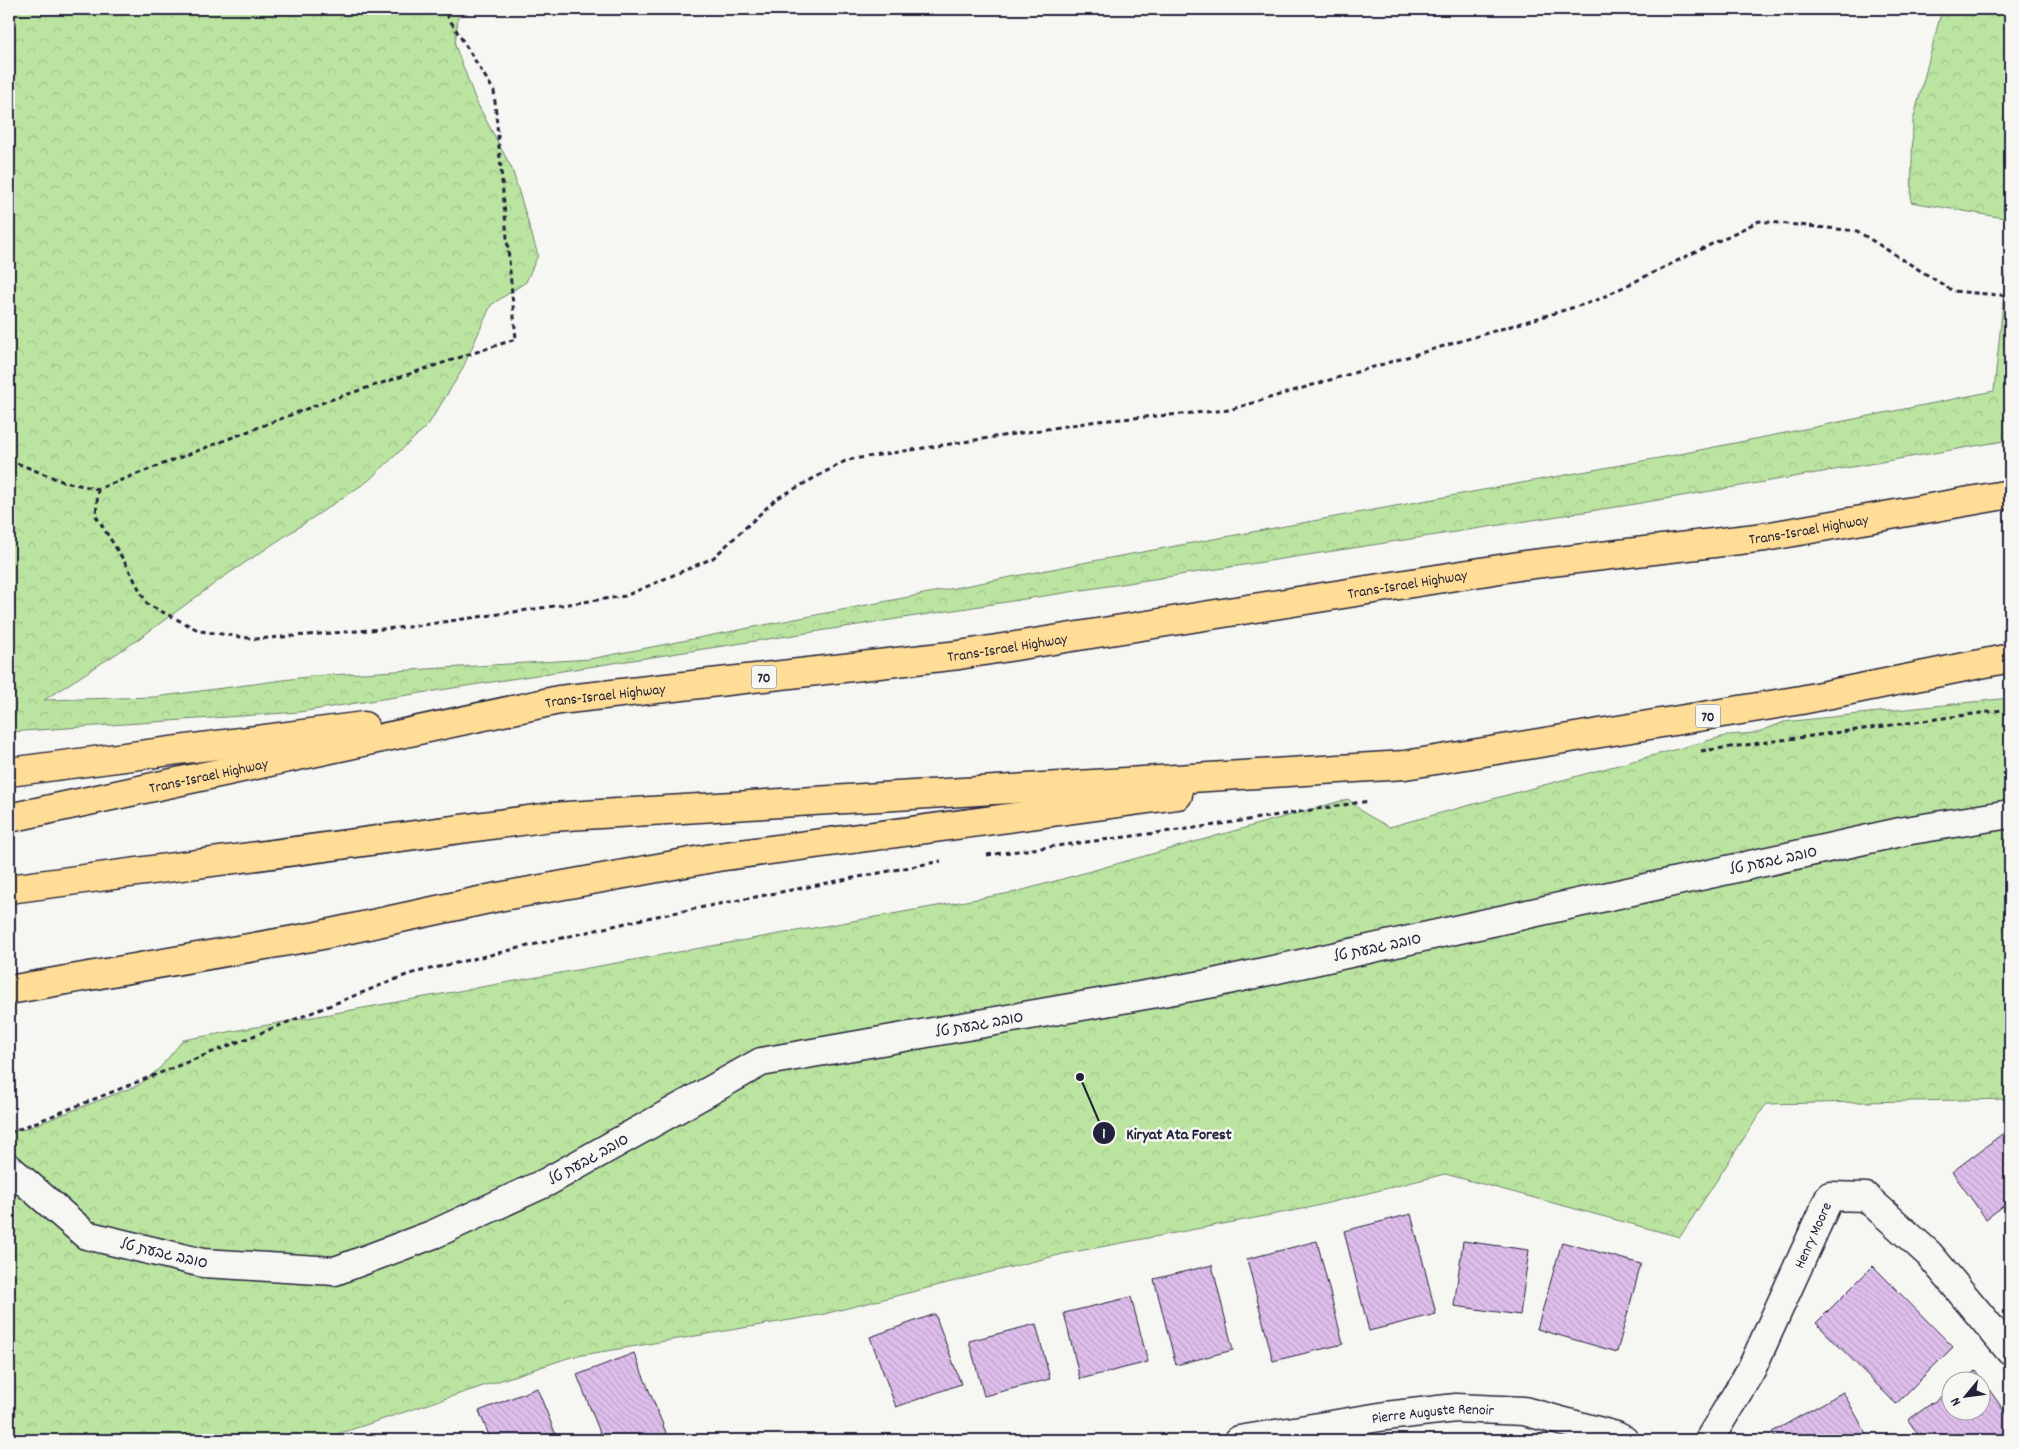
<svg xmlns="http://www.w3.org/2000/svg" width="2019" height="1449" viewBox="0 0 2019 1449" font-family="Dekko,'Playpen Sans Hebrew',sans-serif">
  <defs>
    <pattern id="forest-crowns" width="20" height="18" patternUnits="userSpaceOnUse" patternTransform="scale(1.25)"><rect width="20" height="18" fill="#bbe4a0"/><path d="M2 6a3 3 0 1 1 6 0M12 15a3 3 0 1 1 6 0" fill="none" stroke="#a0c38b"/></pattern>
    <pattern id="building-back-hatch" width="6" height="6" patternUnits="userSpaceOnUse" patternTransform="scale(1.25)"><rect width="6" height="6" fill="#debeeb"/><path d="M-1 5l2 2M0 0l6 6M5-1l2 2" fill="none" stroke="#bea3ca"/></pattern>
  </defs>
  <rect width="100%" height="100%" fill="#f6f6f2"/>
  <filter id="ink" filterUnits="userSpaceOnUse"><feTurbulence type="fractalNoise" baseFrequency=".02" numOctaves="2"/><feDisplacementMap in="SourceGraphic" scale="10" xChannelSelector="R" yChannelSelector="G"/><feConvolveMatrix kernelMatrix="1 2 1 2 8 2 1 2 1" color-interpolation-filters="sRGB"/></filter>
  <g filter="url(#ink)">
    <g fill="url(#forest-crowns)" stroke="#6e836e">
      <path d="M9,9H459L455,45L476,101L512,169L538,255L526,282L491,305L461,372L428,425L368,481L225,576L133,643L44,700L155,697L314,676L590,659L1093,561L1670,456L1994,391L2010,234V440L1629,505L299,712L9,732Z"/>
      <path d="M1942,9H2010V219L1911,202L1913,121Z"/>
      <path d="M2010,698V1099L1766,1104L1680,1237L1445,1174L1308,1208L1063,1254L820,1315L571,1357L320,1440H9V1131L25,1129L139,1085L159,1069L183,1040L1016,892L1348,799L1364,813L1389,827L1729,735L1756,733L1784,722Z"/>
    </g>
    <g fill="url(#building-back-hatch)" stroke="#22223b">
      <path d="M2010,1128V1201L1986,1219L1952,1172Z"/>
      <path d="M1411,1214L1436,1314L1369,1331L1344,1231Z"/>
      <path d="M1317,1241L1343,1344L1273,1361L1247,1259Z"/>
      <path d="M1463,1241L1529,1250L1520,1315L1454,1306Z"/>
      <path d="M1562,1242L1641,1264L1617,1352L1537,1329Z"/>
      <path d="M1212,1265L1233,1350L1176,1365L1154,1279Z"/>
      <path d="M1873,1266L1953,1347L1896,1404L1816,1323Z"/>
      <path d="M1131,1297L1148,1362L1080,1379L1064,1313Z"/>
      <path d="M935,1314L961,1384L896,1407L870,1337Z"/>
      <path d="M1036,1324L1050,1379L984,1396L969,1341Z"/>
      <path d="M634,1353L669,1440H603L577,1375Z"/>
      <path d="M1976,1371L2010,1419V1440H1922L1908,1420L1952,1389V1412H1982V1382H1962Z"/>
      <path d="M537,1388L558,1440H491L479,1411Z"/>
      <path d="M1843,1392L1870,1440H1777L1772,1432Z"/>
    </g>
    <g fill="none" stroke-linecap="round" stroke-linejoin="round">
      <defs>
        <g id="minor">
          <path d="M9,1168L86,1235L203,1263L335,1271L434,1234L547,1182L761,1062L1214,983L1905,831L2010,814"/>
          <path id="s1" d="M1239,1440L1386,1416L1456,1408L1524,1411L1616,1436L1624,1440"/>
          <path id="s2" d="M1709,1440L1751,1370L1830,1196L1866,1197L1929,1254L2010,1351"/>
        </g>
        <g id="highway">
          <path d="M9,772L364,726"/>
          <path id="s3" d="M9,818L559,700L959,655L1525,565L1765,537L2010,494"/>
          <path d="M9,889L551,817L1405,765L1801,700L2010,658"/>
          <path d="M9,990L317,936L498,897L718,857L1178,795"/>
        </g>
      </defs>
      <use href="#minor" stroke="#22223b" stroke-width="31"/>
      <use href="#highway" stroke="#22223b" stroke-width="31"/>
      <g stroke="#22223b" stroke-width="3" stroke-dasharray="5 4" stroke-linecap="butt">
        <path d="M9,460L64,482L98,489L327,401L516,339L494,91L443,9"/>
        <path d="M98,489L96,516L126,564L147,604L200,631L256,639L408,627L625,596L713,558L776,499L847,460L1098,421L1229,410L1595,301L1759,221L1857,231L1953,291L2010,296"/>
        <path d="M1701,751L2010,709"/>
        <path d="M987,855L1202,827L1369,801"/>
        <path d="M9,1133L409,974L647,918L941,861"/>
      </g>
      <use href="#minor" stroke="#f6f6f2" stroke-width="28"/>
      <use href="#highway" stroke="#ffdd96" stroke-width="28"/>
    </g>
  </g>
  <g text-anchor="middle" stroke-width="5" stroke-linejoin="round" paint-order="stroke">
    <g fill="#f6f6f2" stroke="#626272" stroke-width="1">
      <rect x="751.5" y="665.5" width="25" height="23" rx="4"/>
      <rect x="1695.5" y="704.5" width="25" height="23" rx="4"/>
    </g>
    <g font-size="14" font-weight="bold" fill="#22223b">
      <text x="764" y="682">70</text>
      <text x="1708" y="721">70</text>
    </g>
    <g font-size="15" fill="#22223b" stroke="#f6f6f2">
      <text dy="5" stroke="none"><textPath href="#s3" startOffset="1824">Trans-Israel Highway</textPath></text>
      <text dy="5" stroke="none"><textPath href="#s3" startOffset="1419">Trans-Israel Highway</textPath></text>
      <text dy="5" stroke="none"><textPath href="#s3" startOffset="1014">Trans-Israel Highway</textPath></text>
      <text dy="5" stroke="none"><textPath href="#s3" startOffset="609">Trans-Israel Highway</textPath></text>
      <text dy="5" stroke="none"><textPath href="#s3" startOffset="204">Trans-Israel Highway</textPath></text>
      <text transform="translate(1773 860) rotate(-12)" y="5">סובב גבעת טל</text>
      <text transform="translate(1377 947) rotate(-12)" y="5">סובב גבעת טל</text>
      <text transform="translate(979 1024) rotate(-10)" y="5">סובב גבעת טל</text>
      <text transform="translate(588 1159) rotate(-29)" y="5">סובב גבעת טל</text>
      <text dy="5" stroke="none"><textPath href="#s2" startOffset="230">Henry Moore</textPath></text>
      <text transform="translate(164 1253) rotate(13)" y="5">סובב גבעת טל</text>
      <text dy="5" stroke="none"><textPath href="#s1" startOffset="196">Pierre Auguste Renoir</textPath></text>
    </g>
  </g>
  <path fill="none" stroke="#22223b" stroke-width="2" d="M1080 1077L1104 1133"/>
  <g fill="#22223b" stroke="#f6f6f2" stroke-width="2">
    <circle cx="1080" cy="1077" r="5"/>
    <circle cx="1104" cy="1133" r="12"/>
  </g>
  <g font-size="15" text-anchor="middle" font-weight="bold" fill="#fff">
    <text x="1104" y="1138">1</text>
  </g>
  <g font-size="16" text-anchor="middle" font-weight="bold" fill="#22223b" stroke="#f6f6f2" stroke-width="5" stroke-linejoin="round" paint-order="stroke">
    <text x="1179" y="1139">Kiryat Ata Forest</text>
  </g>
  <rect width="2019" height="1449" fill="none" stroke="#f6f6f2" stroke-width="30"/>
  <rect x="15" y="15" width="1989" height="1419" fill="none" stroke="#22223b" stroke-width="2" filter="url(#ink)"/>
  <g transform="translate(1966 1396) rotate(241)"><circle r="24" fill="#f6f6f2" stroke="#a1a1a9"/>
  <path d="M0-4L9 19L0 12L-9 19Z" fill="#22223b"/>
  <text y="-8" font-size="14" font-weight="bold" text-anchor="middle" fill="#22223b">N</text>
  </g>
</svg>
